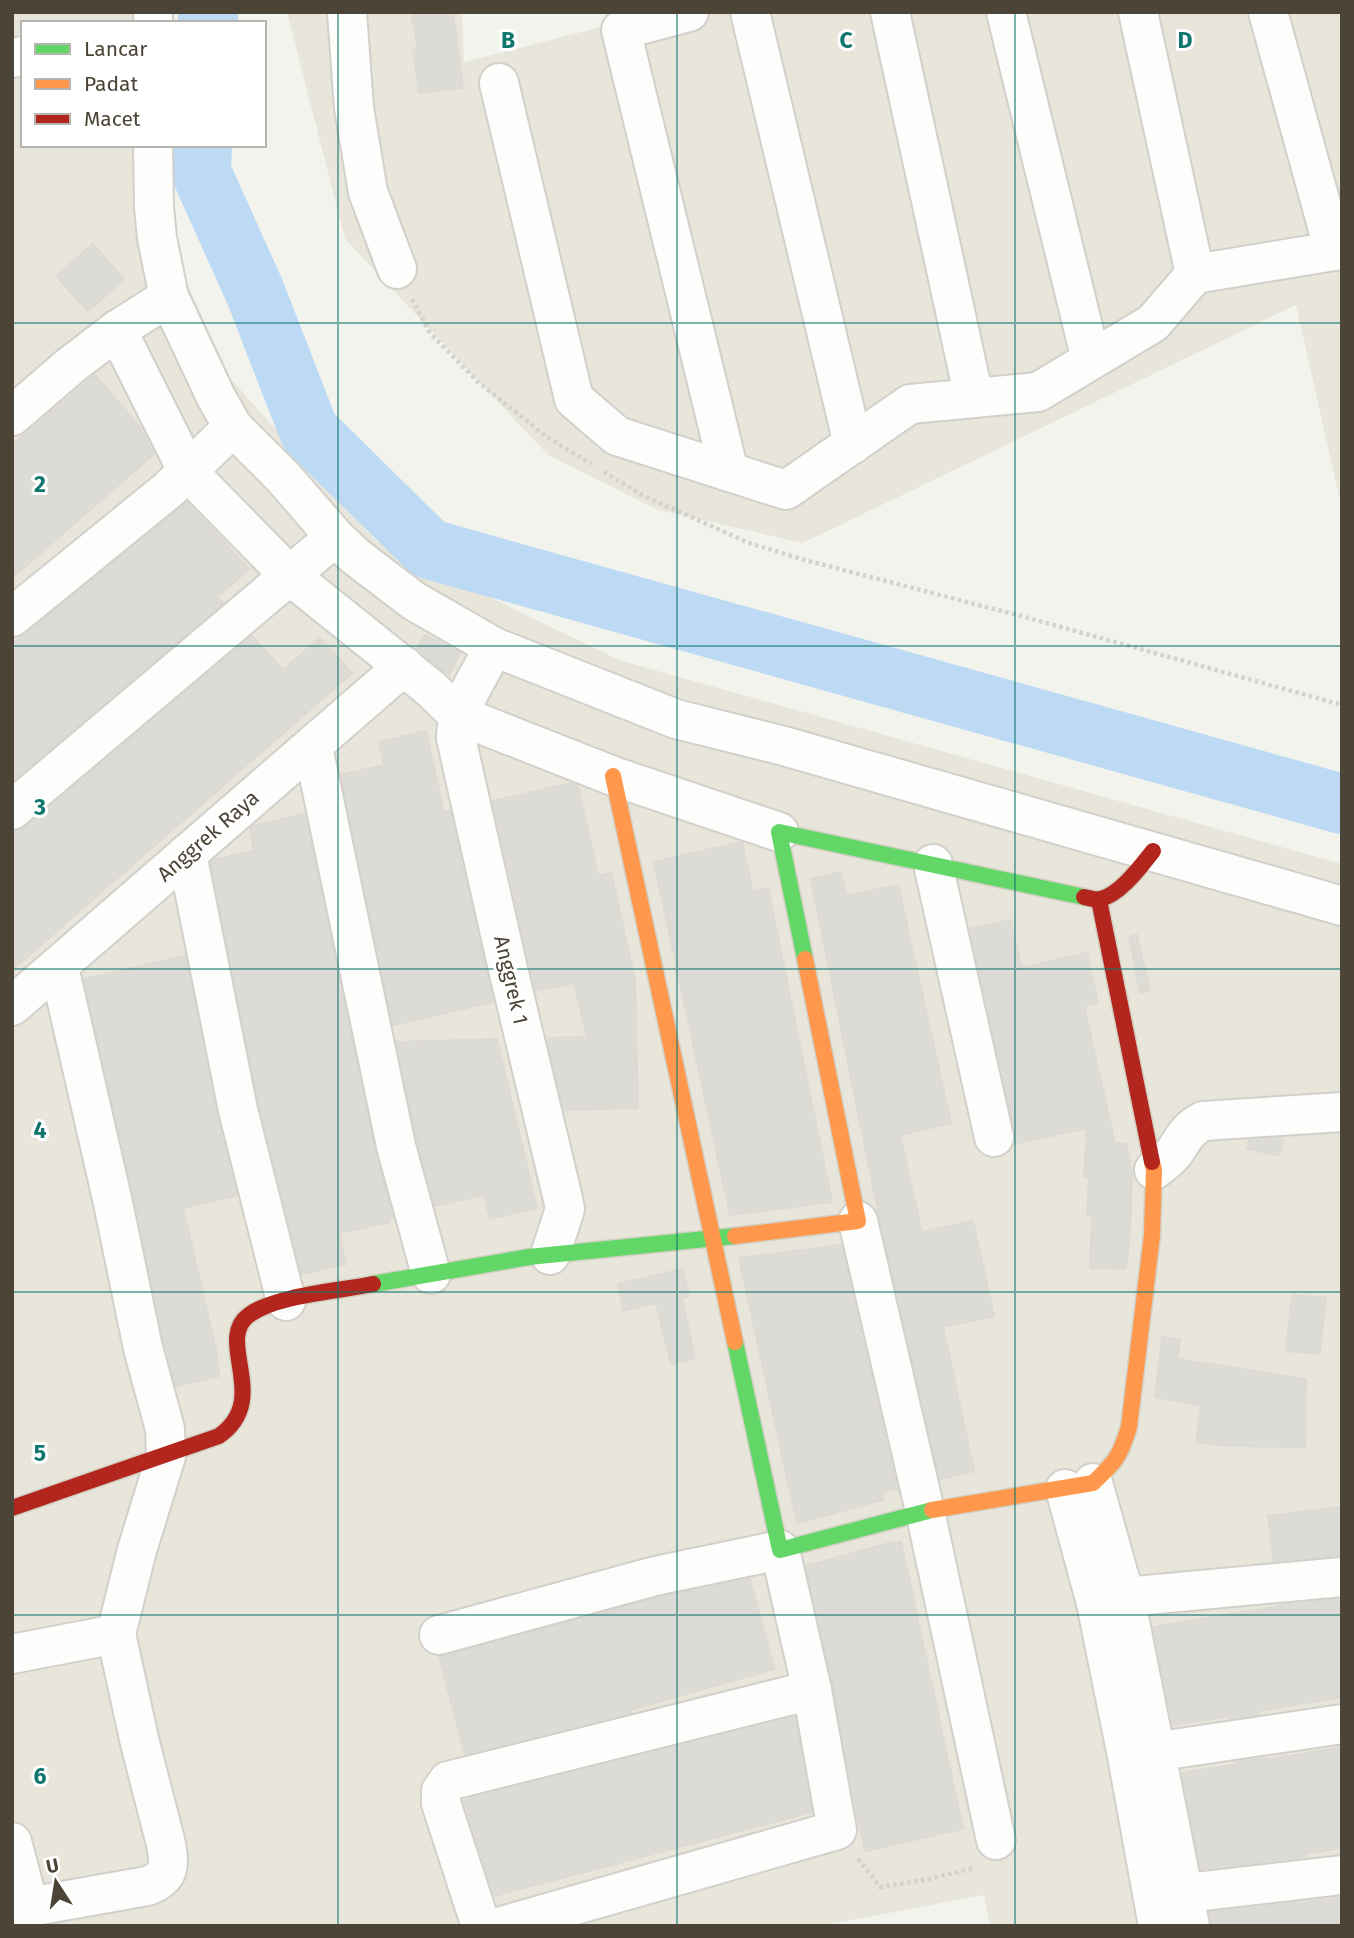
<svg xmlns="http://www.w3.org/2000/svg" width="1354" height="1938" viewBox="0 0 1354 1938" font-family="'Fira Sans',sans-serif">
  <rect width="100%" height="100%" fill="#f3f3ee"/>
  <g fill="#e8e5db">
    <path d="M12,12H172V23H23V145H169L166,238L231,379L377,542L619,660L1342,864V1926H990L984,1895L820,1926H12Z"/>
    <path d="M287,12H462L464,62L660,12H1342V510L1296,305L803,543L658,510L548,455L345,239Z"/>
  </g>
  <g fill="none" stroke-linecap="round" stroke-linejoin="round">
    <g stroke="#bcdaf4" stroke-width="60">
      <path d="M208,23V12"/>
      <path d="M202,145L201,172L255,292L309,431L429,549L1342,804"/>
    </g>
  </g>
  <g fill="#dddbd6" stroke="#dcdad3" stroke-width="2">
    <path d="M411,12H453L463,88L419,93L413,50L418,49Z"/>
    <path d="M93,244L124,280L88,311L56,276Z"/>
    <path d="M95,375L141,428L154,454L12,578V445Z"/>
    <path d="M187,502L249,569L217,597L223,603L12,781V643L26,634Z"/>
    <path d="M425,635L460,653L449,675L417,649Z"/>
    <path d="M252,636L283,670L320,638L352,673L12,970V831L26,827Z"/>
    <path d="M426,731L444,812L450,810L493,1002L393,1025L341,775L384,765L379,742Z"/>
    <path d="M571,783L578,786L598,876L611,872L635,980L638,1108L564,1110L547,1038L587,1037L574,983L536,991L493,801Z"/>
    <path d="M305,814L375,1151L393,1217H389L390,1222L339,1233L346,1264L302,1274L259,1105L211,862L214,860L254,851L250,829L253,826Z"/>
    <path d="M742,842L753,892L768,888L832,1202L730,1215L654,862Z"/>
    <path d="M841,872L847,896L898,885L951,1123L900,1135L916,1207L922,1232L973,1221L994,1316L943,1327L974,1471L940,1479L879,1216L811,879Z"/>
    <path d="M1010,920L1022,968L1087,953L1098,1003L1084,1006L1115,1143L1126,1144L1132,1172L1130,1233L1126,1269L1090,1268L1092,1215H1087L1089,1176L1084,1177L1087,1128L1014,1144L1015,1132L970,929Z"/>
    <path d="M1137,935L1150,990L1140,993L1129,937Z"/>
    <path d="M185,956L217,1114L237,1195L183,1208L216,1349L219,1376L176,1386L162,1333L134,1198L84,979Z"/>
    <path d="M497,1039L537,1208L490,1219L484,1195L435,1206L417,1141L397,1042Z"/>
    <path d="M1283,1138L1279,1155L1247,1149L1249,1140Z"/>
    <path d="M841,1245L897,1489L882,1492L883,1500L797,1523L739,1258Z"/>
    <path d="M683,1269L689,1296L682,1298L695,1358L671,1364L656,1303L624,1311L618,1284Z"/>
    <path d="M1292,1295L1326,1298L1320,1354L1286,1351Z"/>
    <path d="M1162,1337L1180,1340L1177,1359L1306,1379L1305,1447L1227,1446L1196,1442L1201,1406L1155,1397Z"/>
    <path d="M1342,1507V1555L1274,1561L1268,1516Z"/>
    <path d="M893,1542V1544L901,1542L963,1829L865,1851L854,1800L833,1685L806,1566Z"/>
    <path d="M750,1579L774,1669L630,1710L631,1713L465,1754L439,1656H445L660,1597Z"/>
    <path d="M1342,1599V1697L1257,1711L1258,1714L1230,1719L1229,1716L1173,1725L1153,1627L1280,1606V1605Z"/>
    <path d="M795,1717L812,1812L494,1896L464,1801L476,1796Z"/>
    <path d="M1342,1747V1848L1305,1854L1306,1857L1201,1869L1182,1773L1237,1764L1236,1762L1265,1758V1760Z"/>
    <path d="M1342,1898V1926H1212L1210,1912Z"/>
  </g>
  <g fill="none" stroke-linecap="round" stroke-linejoin="round">
    <defs>
      <g id="street">
        <path d="M153,12V23"/>
        <path d="M347,12L354,108L368,192L397,269"/>
        <path d="M689,12L621,30L729,472"/>
        <path d="M750,12L853,444"/>
        <path d="M890,12L974,398"/>
        <path d="M1006,12L1091,360"/>
        <path d="M1138,12L1195,274"/>
        <path d="M1268,12L1334,251"/>
        <path d="M12,58L23,56"/>
        <path d="M499,83L574,399L617,436L786,490L910,404L1038,392L1153,323L1195,274L1334,251L1342,246"/>
        <path d="M153,145L154,207L157,238L169,297L216,397L233,427L283,477L335,537L355,556L414,601L494,647L676,719L784,746L1342,906"/>
        <path d="M117,330L188,472L289,575L430,688L458,715L613,776L779,832"/>
        <path d="M12,416L70,366L117,330L169,297"/>
        <path d="M12,617L168,490L233,427"/>
        <path d="M494,647C481,672 455,711 456,738L508,969L563,1199L565,1209L550,1255"/>
        <path d="M313,747L396,1146L431,1274"/>
        <path d="M12,810L335,537"/>
        <path d="M187,854L238,1110L286,1301"/>
        <path d="M933,864L994,1137"/>
        <path d="M12,1006L404,666"/>
        <path d="M1154,1170C1162,1164 1170,1159 1176,1150C1184,1137 1189,1128 1203,1121L1342,1112"/>
        <path d="M858,1221L925,1511L996,1840"/>
        <path d="M1093,1483L1125,1597L1190,1926"/>
        <path d="M1065,1489L1096,1603L1127,1756L1158,1926"/>
        <path d="M1101,1602L1125,1597L1342,1577"/>
        <path d="M439,1635L655,1576L780,1550L812,1690L837,1830L502,1926"/>
        <path d="M12,1654L116,1634L137,1550L166,1456L165,1429L143,1348L113,1203L59,967"/>
        <path d="M1133,1755L1342,1724"/>
        <path d="M12,1842L29,1906"/>
        <path d="M1160,1896L1342,1875"/>
        <path d="M12,1910L147,1886C170,1878 170,1866 166,1844L140,1743L116,1634"/>
        <path d="M481,1926L441,1803V1791L448,1781L812,1690"/>
      </g>
      <g id="fast">
        <path d="M805,959L779,832L1084,897"/>
        <path d="M373,1284L529,1257L735,1236"/>
        <path d="M735,1342L780,1550L932,1510"/>
      </g>
      <g id="slow">
        <path d="M613,776L735,1342"/>
        <path d="M735,1236L858,1221L805,959"/>
        <path d="M932,1510L1093,1483C1115,1462 1120,1457 1129,1427L1152,1235L1154,1170L1152,1162"/>
      </g>
      <g id="jam">
        <path d="M1084,897C1088,898 1095,900 1100,899C1120,895 1141,866 1153,851"/>
        <path d="M1099,900L1152,1162"/>
        <path d="M12,1508L219,1436C272,1399 214,1340 249,1315C276,1295 340,1291 373,1284"/>
      </g>
    </defs>
    <use href="#street" stroke="#d2d0cb" stroke-width="42"/>
    <use href="#fast" stroke="#d3d0c4" stroke-width="19"/>
    <use href="#slow" stroke="#d3d0c4" stroke-width="19"/>
    <use href="#jam" stroke="#d3d0c4" stroke-width="19"/>
    <g stroke="#d3d2cc" stroke-width="4.5" stroke-dasharray="3.5 3.5" stroke-linecap="butt">
      <path d="M412,299L430,333L478,382L547,437L591,464"/>
      <path d="M604,472L644,496L749,543L805,560L1025,617L1342,705"/>
      <path d="M858,1859L880,1887L924,1880L974,1868"/>
    </g>
    <use href="#street" stroke="#fdfdfc" stroke-width="38"/>
    <use href="#fast" stroke="#63d668" stroke-width="16"/>
    <use href="#slow" stroke="#ff974d" stroke-width="16"/>
    <use href="#jam" stroke="#b3261e" stroke-width="16"/>
  </g>
  <path fill="none" stroke="#0f766e" stroke-width="2" stroke-opacity="0.55" d="M338,12V1926M677,12V1926M1015,12V1926M12,323H1342M12,646H1342M12,969H1342M12,1292H1342M12,1615H1342"/>
  <g text-anchor="middle" stroke-width="6" stroke-linejoin="round" paint-order="stroke">
    <g font-size="21" fill="#4c4537" stroke="#fff">
      <text transform="translate(208 836) rotate(-41)" y="7">Anggrek Raya</text>
      <text transform="translate(511 980) rotate(77)" y="7">Anggrek 1</text>
    </g>
  </g>
  <g font-size="23" text-anchor="middle" font-weight="bold" fill="#0f766e" stroke="#fff" stroke-width="6" stroke-linejoin="round" paint-order="stroke">
    <text x="508" y="48">B</text>
    <text x="846" y="48">C</text>
    <text x="1185" y="48">D</text>
    <text x="40" y="492">2</text>
    <text x="40" y="815">3</text>
    <text x="40" y="1138">4</text>
    <text x="40" y="1461">5</text>
    <text x="40" y="1784">6</text>
  </g>
  <rect width="1354" height="1938" fill="none" stroke="#4c4537" stroke-width="28"/>
  <rect x="21" y="21" width="245" height="126" fill="#ffffff" stroke="#b7b5af" stroke-width="2"/>
  <rect x="35" y="44" width="35" height="10" fill="#63d668" stroke="#b7b5af" stroke-width="2"/>
  <text x="84" y="56" font-size="21" fill="#4c4537">Lancar</text>
  <rect x="35" y="79" width="35" height="10" fill="#ff974d" stroke="#b7b5af" stroke-width="2"/>
  <text x="84" y="91" font-size="21" fill="#4c4537">Padat</text>
  <rect x="35" y="114" width="35" height="10" fill="#b3261e" stroke="#b7b5af" stroke-width="2"/>
  <text x="84" y="126" font-size="21" fill="#4c4537">Macet</text>
  <g transform="translate(56 1882) rotate(348)" stroke="#ffffff" stroke-width="5" paint-order="stroke">
  <path d="M0-5L12 26L0 18L-12 26Z" fill="#4c4537"/>
  <text y="-10" font-size="19" font-weight="bold" text-anchor="middle" fill="#4c4537">U</text>
  </g>
</svg>
